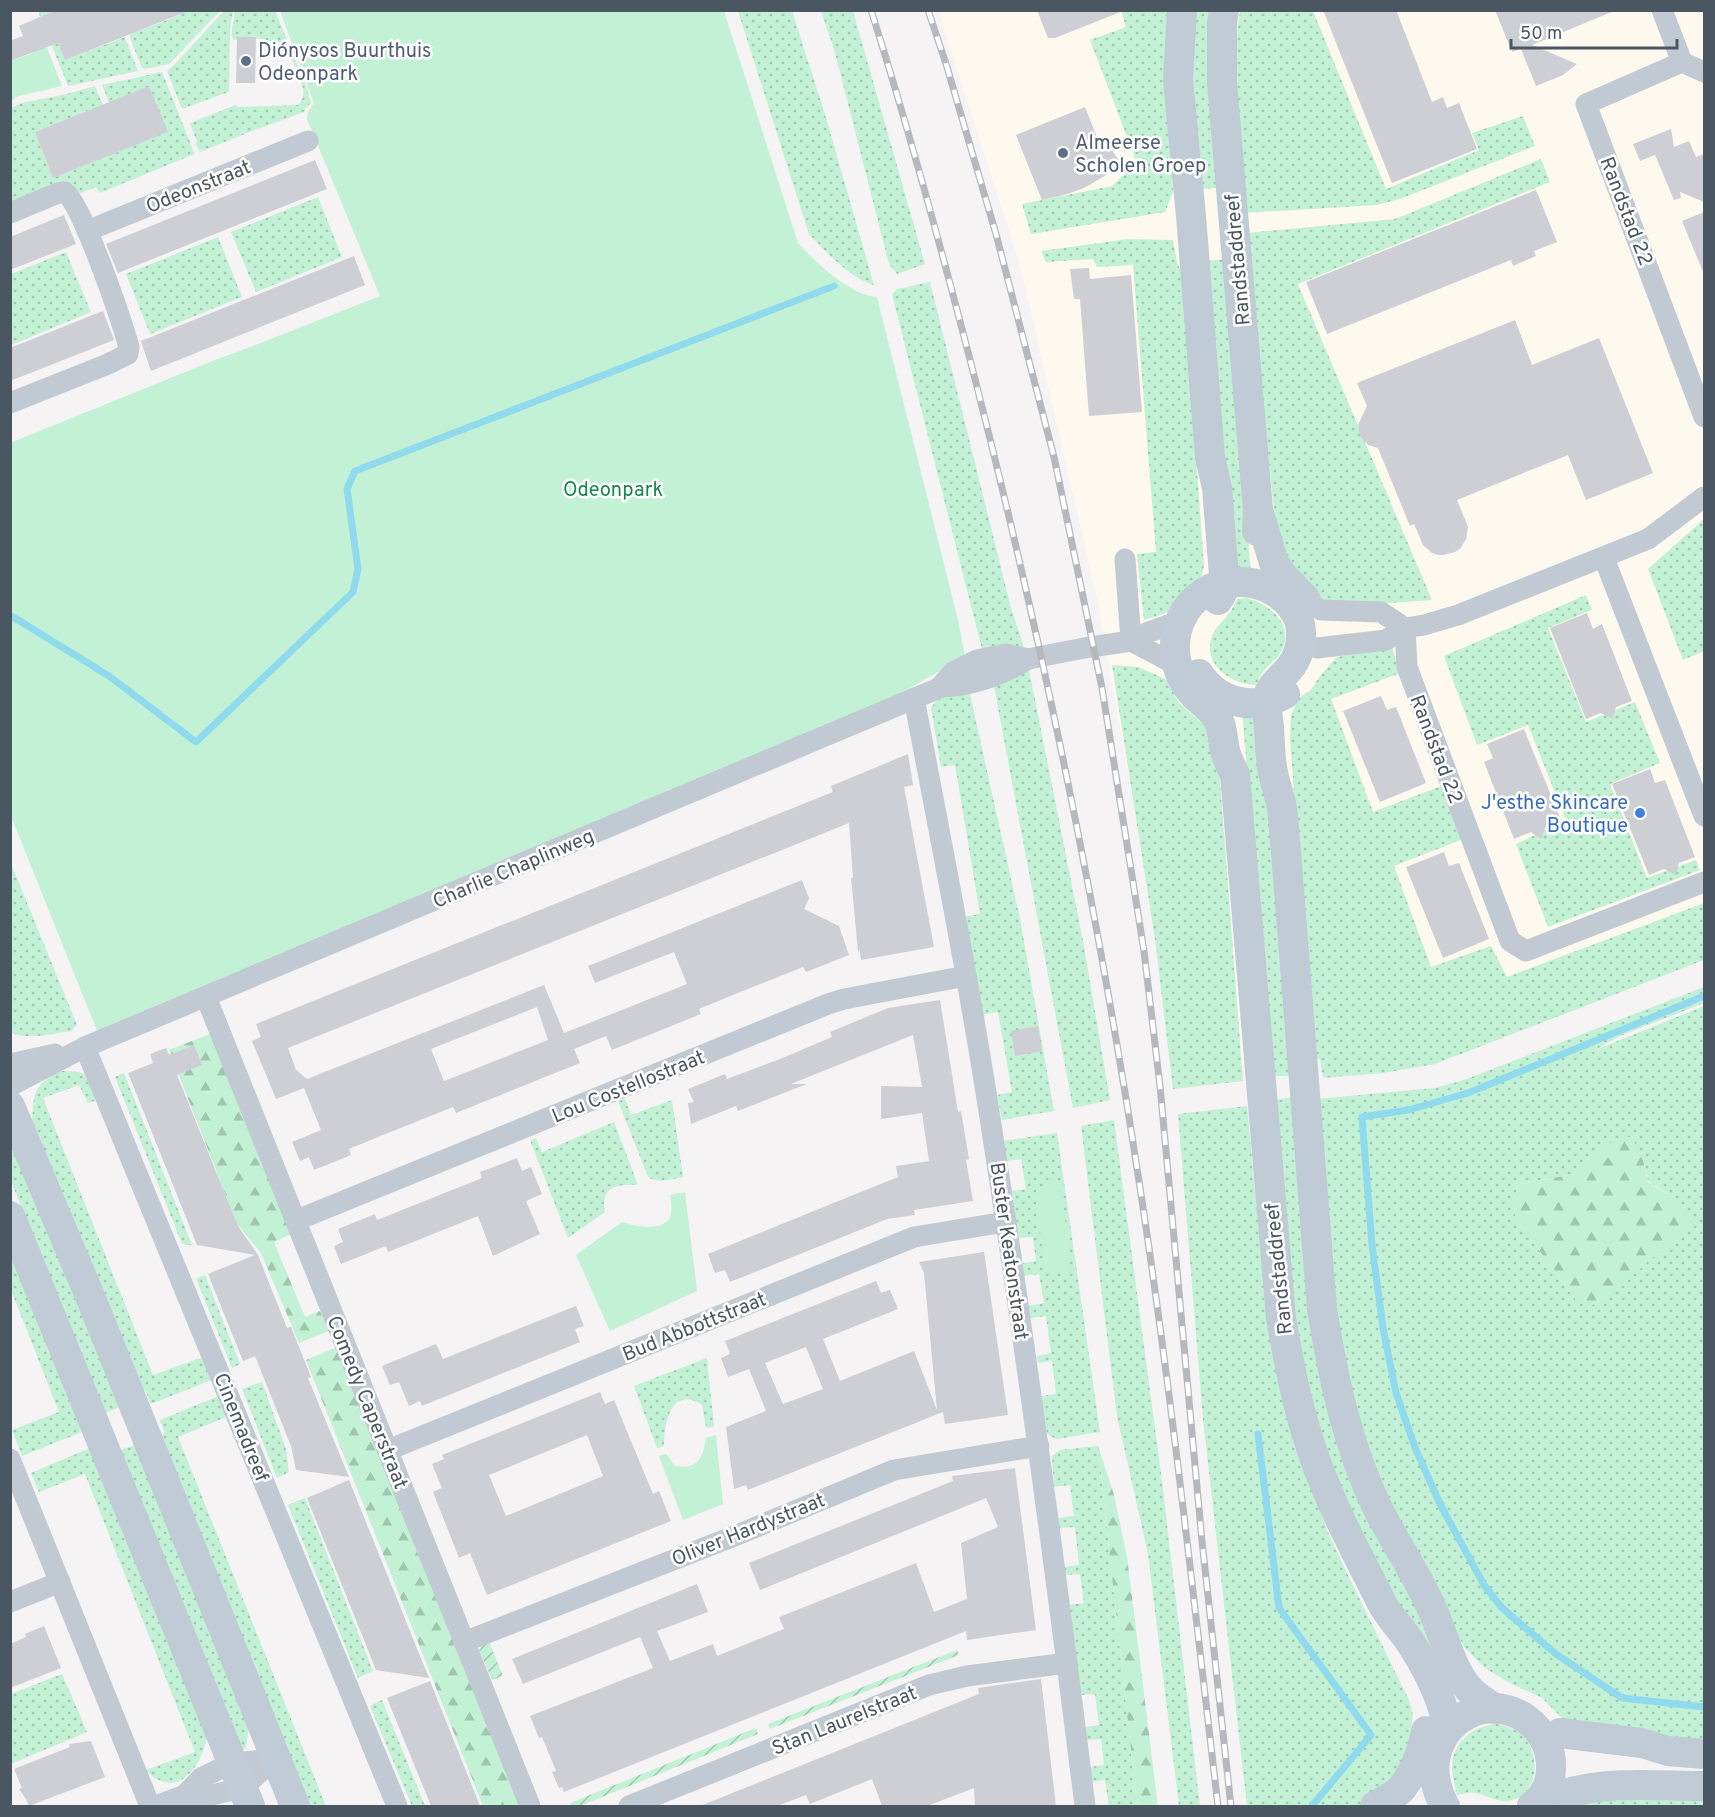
<svg xmlns="http://www.w3.org/2000/svg" width="1715" height="1817" viewBox="0 0 1715 1817" font-family="Overpass,sans-serif">
  <defs>
    <pattern id="grass-dots" width="8" height="8" patternUnits="userSpaceOnUse" patternTransform="scale(1.5)"><rect width="8" height="8" fill="#c3f1d5"/><path d="M2 2h.1M6 6h.1" fill="none" stroke="#a0c6b0" stroke-width="1.8" stroke-linecap="round"/></pattern>
    <pattern id="forest-firs" width="22" height="20" patternUnits="userSpaceOnUse" patternTransform="scale(1.5)"><rect width="22" height="20" fill="#c3f1d5"/><path d="M5 1l3.5 6h-7zM16 11l3.5 6h-7z" fill="#a0c6b0"/></pattern>
    <pattern id="garden-furrows" width="10" height="10" patternUnits="userSpaceOnUse" patternTransform="scale(1.5)"><rect width="10" height="10" fill="#c3f1d5"/><path d="M-1 1l2-2M0 10L10 0M9 11l2-2" fill="none" stroke="#a0c6b0"/></pattern>
  </defs>
  <rect width="100%" height="100%" fill="#f5f3f3"/>
  <path fill="#fdf9ef" d="M938,11H1704V945L1462,1034L1182,1075L1097,599L1020,265Z"/>
  <g fill="url(#grass-dots)" fill-rule="evenodd">
    <path d="M38,11H56L47,15L65,60L125,37L138,71L68,86Z"/>
    <path d="M178,11H220L169,64L145,69L142,68L131,41L129,31L142,30L179,15Z"/>
    <path d="M224,11H232L233,13L230,28L229,90L228,92L182,109L167,71L173,66Z"/>
    <path d="M234,11H275L307,88L311,103L306,107L304,112L258,129L242,119L257,129L200,152L195,143L197,142L190,123L236,105L237,107L298,105C303,100 304,94 303,88C301,79 291,53 284,48C271,39 253,37 238,37L237,40H233C229,30 236,20 234,11Z"/>
    <path d="M738,11H792L824,111L874,285C850,278 826,252 809,234Z"/>
    <path d="M821,11H853L925,264L897,274L889,264L834,49Z"/>
    <path d="M1121,11H1168L1166,23L1173,192L1165,212L1031,234L1022,204L1112,186L1137,163L1090,40L1126,27Z"/>
    <path d="M1193,11H1214L1218,188L1197,189L1190,63Z"/>
    <path d="M1240,11H1313L1386,189L1479,150L1472,133L1523,116L1535,146L1400,199L1376,205L1244,213C1239,146 1230,78 1240,11Z"/>
    <path d="M162,72L192,147L194,154L100,193L96,187L78,194L11,203V108L22,103L67,94L95,86L107,115L92,109L35,132L53,178L167,132L149,87L109,103L102,85Z"/>
    <path d="M1541,159L1550,182L1298,284L1432,600L1376,604L1328,602L1310,592L1278,551L1246,233L1395,219Z"/>
    <path d="M318,197L342,257L256,292L231,232Z"/>
    <path d="M218,237L242,297L150,334L126,274Z"/>
    <path d="M1128,239L1173,240L1177,262L1183,277L1204,566L1201,578L1169,612L1144,620L1137,554L1156,552L1133,265L1097,267L1093,259L1046,262L1041,251Z"/>
    <path d="M66,252L91,312L11,345V274Z"/>
    <path d="M1226,259L1251,575H1230L1205,261Z"/>
    <path d="M930,282L1011,608L1024,647L982,649L892,294L897,289Z"/>
    <path d="M1704,519V651L1683,660L1648,569Z"/>
    <path d="M1586,595L1592,610L1548,628L1586,722L1635,702L1660,763L1610,784L1647,878L1696,860L1700,870L1548,927L1516,844L1566,820L1528,725L1477,745L1444,656Z"/>
    <path d="M1246,598C1269,603 1295,625 1282,650C1275,664 1260,668 1257,685C1230,685 1200,663 1213,634C1216,626 1223,622 1228,615C1232,610 1234,605 1237,599Z"/>
    <path d="M1392,647L1400,673L1331,699L1373,812L1441,786L1463,839L1394,866L1431,967L1491,946L1507,977L1704,903V960L1435,1064L1383,1073L1323,1078L1320,1059L1313,1058L1290,738L1291,715L1299,698L1311,690L1319,677L1337,657Z"/>
    <path d="M1112,665L1139,667L1167,680L1178,702L1204,725L1217,742L1243,1081L1173,1089L1155,939Z"/>
    <path d="M1029,670L1083,941L1110,1100L1073,1108L994,686Z"/>
    <path d="M969,690L1020,919L1054,1111L1002,1120L997,1095L1012,1092L998,1012L979,1015L963,917L980,914L955,765L941,767L931,708L938,698Z"/>
    <path d="M1242,712H1262L1292,1076H1274Z"/>
    <path d="M10,861L77,1025L71,1031C52,1034 29,1040 11,1033Z"/>
    <path d="M1704,987V1003L1620,1036L1593,1051L1704,1006V1741L1567,1723L1542,1698L1506,1681L1485,1668L1465,1648L1454,1629L1385,1500L1341,1364L1316,1099L1435,1088L1464,1080ZM1641,1152L1648,1181L1677,1200L1576,1300L1516,1219L1513,1201L1520,1184L1575,1174Z"/>
    <path d="M59,1071C87,1071 89,1073 103,1098L88,1103L79,1085L43,1098L153,1375L206,1356L214,1379L151,1404L145,1390L141,1391L32,1121C34,1092 33,1087 59,1071Z"/>
    <path d="M124,1073L192,1245L182,1244L115,1077Z"/>
    <path d="M1293,1097L1319,1353L1459,1687L1444,1695L1349,1515L1313,1411L1295,1328L1275,1100Z"/>
    <path d="M625,1099L631,1115L672,1100L683,1177C672,1179 658,1184 648,1177L618,1101Z"/>
    <path d="M1247,1106L1267,1317L1287,1417L1327,1530L1344,1567L1409,1700L1413,1715L1411,1729L1405,1755L1395,1777L1363,1806H1247L1203,1419L1178,1114Z"/>
    <path d="M1114,1120L1162,1481L1200,1806H1179L1148,1554L1117,1416L1081,1126Z"/>
    <path d="M614,1122L638,1185C618,1184 600,1186 605,1212L568,1238L530,1140L536,1138L542,1152Z"/>
    <path d="M10,1129L120,1407L103,1414L11,1181Z"/>
    <path d="M1057,1133L1100,1432L1057,1439L1048,1435L1045,1428L1041,1396L1056,1394L1052,1361L1038,1363L1037,1356L1051,1353L1046,1316L1030,1318L1028,1306L1044,1303L1039,1274L1024,1276L1023,1263L1036,1261L1033,1237L1018,1238L1012,1191L1026,1189L1021,1159L1005,1161L1002,1141Z"/>
    <path d="M10,1243L82,1432L22,1456L12,1430L59,1412L11,1290Z"/>
    <path d="M205,1275L240,1364L232,1368L196,1278Z"/>
    <path d="M707,1358L714,1426L706,1428L702,1405C671,1385 664,1423 664,1446L657,1448L634,1386Z"/>
    <path d="M262,1382L286,1449L289,1472L277,1478L242,1389Z"/>
    <path d="M221,1395L229,1416L178,1437L326,1806H309L161,1437L165,1433L160,1420Z"/>
    <path d="M136,1444L249,1726L246,1748L241,1749L117,1452Z"/>
    <path d="M1098,1446L1137,1806H1109L1105,1780L1091,1782L1089,1767L1104,1765L1101,1739L1087,1740L1085,1727L1099,1725L1095,1694L1080,1695L1069,1605L1084,1603L1080,1574L1065,1575L1064,1567L1079,1565L1075,1527L1059,1528L1058,1518L1074,1516L1070,1485L1054,1487L1052,1456L1060,1450Z"/>
    <path d="M90,1448L208,1733C204,1755 189,1791 161,1781C154,1778 151,1776 146,1770L195,1752L85,1474L39,1492L31,1473Z"/>
    <path d="M305,1498L373,1671L358,1678L288,1505Z"/>
    <path d="M62,1674L87,1732L11,1764V1694Z"/>
    <path d="M382,1700L425,1806H412L370,1706Z"/>
    <path d="M1497,1724C1506,1726 1516,1729 1522,1735C1542,1754 1539,1798 1507,1801C1496,1802 1486,1795 1476,1793C1470,1792 1463,1794 1457,1795C1455,1785 1452,1776 1452,1766C1453,1741 1474,1726 1497,1724Z"/>
    <path d="M1704,1791V1806H1575L1580,1803Z"/>
  </g>
  <g fill="url(#forest-firs)">
    <path d="M212,1033L294,1233L274,1242L305,1317L320,1311L329,1331L299,1343L261,1253L237,1224L169,1050Z"/>
    <path d="M1620,1137H1631L1641,1152L1648,1182L1677,1200L1691,1216L1689,1226L1607,1298L1588,1307L1576,1300L1516,1219L1513,1201L1520,1184L1575,1174L1601,1148Z"/>
    <path d="M337,1347L523,1806H483L306,1360Z"/>
    <path d="M1098,1446L1114,1495L1127,1557L1158,1806H1137Z"/>
  </g>
  <g fill="#c3f1d5">
    <path d="M280,11H724L798,243C815,262 851,296 877,297L958,620L965,656L893,698L100,1038L11,816L10,443L210,362L263,342L380,296L307,119L308,112L314,103Z"/>
    <path d="M45,43L62,86L19,96L11,101V61L31,54Z"/>
    <path d="M1050,1182L1056,1184L1062,1193L1071,1271L1046,1273L1035,1197L1037,1189Z"/>
    <path d="M685,1192L697,1291L610,1331L576,1255L622,1222C634,1226 659,1232 669,1219C673,1212 671,1202 670,1195Z"/>
    <path d="M716,1435L723,1504L683,1520L659,1456L666,1454L675,1466C698,1470 703,1458 706,1438Z"/>
  </g>
  <g fill="url(#garden-furrows)">
    <path d="M488,1639L503,1676L492,1680L479,1650Z"/>
    <path d="M957,1650L959,1655L770,1729L768,1724Z"/>
    <path d="M756,1728L758,1734L580,1806H572L570,1803Z"/>
  </g>
  <g fill="none" stroke-linecap="round" stroke-linejoin="round">
    <g stroke="#90daee" stroke-width="7">
      <path d="M10,615L109,676L196,742L353,592L358,569L347,489L355,471L834,286"/>
      <path d="M1704,996L1468,1093L1408,1110L1362,1117L1372,1245L1383,1328L1396,1393L1416,1450L1441,1506L1484,1585L1502,1608L1556,1654L1622,1698L1704,1707"/>
      <path d="M1258,1434L1279,1608L1371,1735L1312,1806"/>
    </g>
  </g>
  <g fill="#cdcfd5" fill-rule="evenodd">
    <path d="M56,10H187L188,11L65,60L58,43L10,61V41L23,36L19,26Z"/>
    <path d="M1037,10H1122L1123,11L1055,38H1048Z"/>
    <path d="M1323,10H1396L1432,102L1443,97L1447,108L1459,103L1477,149L1392,183Z"/>
    <path d="M1495,10H1614V11L1532,45L1577,64L1563,75L1536,86L1521,49L1512,52Z"/>
    <path d="M237,37H256L255,83H236Z"/>
    <path d="M149,86L168,132L53,178L35,132Z"/>
    <path d="M1085,107L1102,150L1110,148L1122,164L1103,177L1084,188L1064,195L1042,200L1016,135Z"/>
    <path d="M1671,129L1674,147L1689,141L1696,157L1704,154V202L1680,192L1681,198L1674,200L1655,155L1640,161L1633,144Z"/>
    <path d="M315,160L327,189L118,273L106,244Z"/>
    <path d="M1536,190L1557,242L1534,251L1536,256L1513,266L1511,260L1327,334L1306,282Z"/>
    <path d="M1704,212V274L1682,221Z"/>
    <path d="M64,215L76,244L10,270V237Z"/>
    <path d="M354,256L365,285L151,371L141,341Z"/>
    <path d="M1089,268L1090,279L1131,275L1142,412L1089,416L1080,299H1074L1070,269Z"/>
    <path d="M103,311L114,340L10,381V348Z"/>
    <path d="M1515,320L1532,365L1599,338L1653,473L1586,500L1568,455L1457,500L1468,527L1466,539L1460,549L1455,552L1444,555H1438L1432,553L1423,545L1414,524L1410,526L1378,448L1368,445L1360,436L1358,425L1367,406L1357,383Z"/>
    <path d="M1587,613L1593,629L1602,624L1632,701L1616,707L1613,719L1601,713L1586,719L1550,628Z"/>
    <path d="M1381,696L1387,710L1396,707L1426,783L1380,802L1343,711Z"/>
    <path d="M1524,729L1561,820L1546,826L1541,839L1531,832L1514,839L1484,762L1493,758L1487,744Z"/>
    <path d="M908,754L913,785L904,787L934,947L861,960L860,951L858,952L852,887L851,878H853L849,823L288,1048L296,1070L307,1079L544,985L564,1033L687,984L674,952L595,983L588,966L802,880L809,898L804,909L839,926L849,955L806,972L803,967L733,995L699,1009L701,1014L612,1050L606,1036L574,1049L580,1063L456,1113L453,1107L383,1135L349,1149L351,1155L314,1170L309,1157L300,1161L292,1142L321,1130L304,1088L276,1099L252,1041L261,1037L256,1024L833,792L831,786ZM537,1007L548,1040L444,1081L431,1049Z"/>
    <path d="M1650,769L1655,783L1665,780L1695,857L1679,863L1676,875L1664,869L1649,875L1612,784Z"/>
    <path d="M1444,852L1449,866L1459,863L1489,939L1443,958L1406,867Z"/>
    <path d="M940,1000L958,1112L961,1111L969,1159L966,1160L973,1201L914,1210L915,1215L887,1219L730,1282L725,1270L715,1273L708,1254L898,1177L896,1166L929,1161L922,1113L881,1119V1086L922,1087L913,1035L791,1084H807L738,1111L736,1106L691,1124L688,1103L694,1102L688,1089L725,1074L727,1079L780,1059L832,1037L830,1032L888,1008Z"/>
    <path d="M1038,1026L1042,1051L1015,1056L1011,1031Z"/>
    <path d="M194,1045L202,1065L177,1075L238,1226L258,1255L287,1328L291,1327L311,1377L308,1378L349,1477L296,1470L291,1446L255,1356L243,1361L208,1274L255,1255L197,1245L128,1073L153,1063L150,1054L166,1048L169,1055Z"/>
    <path d="M517,1158L522,1171L531,1167L542,1194L526,1201L540,1234L493,1256L478,1216L388,1252L386,1246L341,1264L334,1246L343,1242L338,1229L375,1214L377,1220L482,1178L480,1172Z"/>
    <path d="M984,1252L1008,1415L945,1424L943,1412L748,1490L746,1485L734,1489L726,1427L766,1411L749,1369L728,1377L721,1358L730,1354L725,1341L876,1281L881,1293L890,1290L898,1309L823,1339L840,1381L914,1351L937,1410L924,1273L919,1262ZM806,1347L823,1389L783,1404L765,1363Z"/>
    <path d="M576,1306L584,1326L575,1329L580,1342L422,1406L420,1401L409,1406L399,1382L390,1385L382,1366L436,1344L443,1359Z"/>
    <path d="M600,1392L605,1404L614,1400L653,1494L659,1491L671,1521L487,1595L470,1553L459,1558L433,1492L442,1488L432,1464L444,1459L442,1455ZM587,1435L603,1476L506,1516L489,1475Z"/>
    <path d="M1015,1468L1036,1630L967,1640L966,1631L564,1792L562,1787L559,1788L552,1772L556,1771L542,1737L539,1738L530,1716L653,1668L640,1637L523,1684L512,1659L697,1584L708,1612L657,1631L670,1661L713,1644L717,1656L774,1633L784,1629L779,1617L916,1563L934,1612L967,1599L961,1543L998,1527L986,1498L760,1590L749,1563L953,1481L952,1476Z"/>
    <path d="M349,1480L418,1651L429,1678L376,1670L307,1498Z"/>
    <path d="M44,1626L61,1668L10,1688V1644L26,1637L25,1634Z"/>
    <path d="M1041,1679L1056,1806H975L974,1788L927,1806H882L872,1779L810,1804L806,1795L777,1806H700L979,1694L978,1688Z"/>
    <path d="M430,1681L480,1806H431L387,1698Z"/>
    <path d="M91,1741L105,1777L29,1806L26,1799L19,1789L22,1788L14,1769L70,1747L69,1744Z"/>
  </g>
  <g fill="none" stroke-linecap="round" stroke-linejoin="round">
    <g stroke="#c1cad2" stroke-width="21">
      <path d="M1662,10L1682,62L1586,104L1704,417"/>
      <path d="M1682,62L1704,72"/>
      <path d="M10,213L58,193L65,192C83,206 121,319 129,347L128,354L108,364L10,403"/>
      <path d="M87,231L308,141"/>
      <path d="M1604,558L1704,816"/>
      <path d="M1125,559L1131,641"/>
      <path d="M1307,601L1321,610L1381,612L1405,628"/>
      <path d="M1405,628L1407,667L1510,941L1526,951L1704,882"/>
      <path d="M1131,641L1167,660L1177,661"/>
      <path d="M1317,648L1386,640L1405,628L1424,625L1458,615L1648,539L1704,497"/>
      <path d="M1006,654L1028,659C1001,676 972,686 940,687L953,672L977,660Z"/>
      <path d="M1028,659L1084,648L1131,641L1149,632L1180,621"/>
      <path d="M914,698C941,842 970,986 992,1131C1027,1356 1057,1581 1085,1806"/>
      <path d="M206,997L530,1806"/>
      <path d="M85,1047L397,1806"/>
      <path d="M10,1064L55,1054"/>
      <path d="M10,1086L85,1047L944,686"/>
      <path d="M297,1220L828,1004L844,999L966,976"/>
      <path d="M388,1450L914,1237L1005,1222"/>
      <path d="M10,1459L150,1806"/>
      <path d="M10,1602L60,1582"/>
      <path d="M464,1642L737,1535L894,1470L1039,1446"/>
      <path d="M185,1795L201,1778L232,1763L275,1759"/>
      <path d="M155,1806L185,1795L207,1796L242,1788L275,1759"/>
      <path d="M629,1806L929,1685L967,1676L1067,1663"/>
    </g>
    <g stroke="#c1cbd6" stroke-width="30">
      <path d="M1182,10L1178,80L1191,216L1210,457L1217,488L1224,575L1222,593L1218,600"/>
      <path d="M1224,10L1222,24V82L1258,510L1257,531"/>
      <path d="M1258,510L1274,563L1282,575L1306,600"/>
      <path d="M1199,674C1219,704 1254,711 1285,694"/>
      <path d="M10,1106L94,1306L295,1806"/>
      <path d="M10,1216L250,1806"/>
      <path d="M1448,1729C1443,1700 1428,1670 1412,1645C1404,1631 1391,1620 1383,1605C1358,1556 1332,1508 1314,1456C1298,1411 1289,1365 1281,1318L1235,775C1232,768 1228,761 1226,754C1222,742 1224,730 1218,719C1212,710 1203,703 1195,696C1184,685 1176,668 1175,652C1172,600 1222,568 1268,588C1282,595 1293,605 1299,620C1304,637 1300,657 1288,670C1279,680 1270,686 1267,699C1266,708 1268,718 1269,727C1270,740 1270,754 1272,767C1274,779 1278,791 1281,803C1284,819 1284,836 1286,852L1322,1309C1333,1377 1347,1444 1377,1507C1395,1543 1420,1579 1435,1616C1446,1641 1452,1673 1473,1693C1480,1699 1488,1704 1495,1709"/>
      <path d="M1560,1733L1642,1743L1668,1751L1704,1754"/>
      <path d="M1562,1795C1605,1780 1659,1786 1704,1786"/>
      <path d="M1375,1806C1384,1801 1395,1796 1402,1788C1415,1772 1422,1750 1426,1731"/>
      <path d="M1445,1806C1405,1735 1488,1675 1537,1729C1545,1738 1550,1750 1551,1762C1552,1779 1546,1796 1532,1806"/>
    </g>
    <defs>
      <g id="rail">
        <path d="M871,10C910,133 944,258 976,383C1044,650 1100,921 1141,1194C1172,1398 1194,1602 1218,1806"/>
        <path d="M928,10L947,67L996,234L1054,457L1102,688L1144,951L1160,1086L1202,1541L1231,1806"/>
      </g>
    </defs>
    <use href="#rail" stroke="#b5b8bd" stroke-width="7"/>
    <use href="#rail" stroke="#fff" stroke-width="4.5" stroke-dasharray="14" stroke-linecap="butt"/>
  </g>
  <g fill="#5c6f8a" stroke="#fff" stroke-width="2">
    <circle cx="246" cy="61" r="6"/>
    <circle cx="1063" cy="153" r="6"/>
  </g>
  <circle fill="#3f7fe0" stroke="#fff" stroke-width="2" cx="1640" cy="813" r="6"/>
  <g text-anchor="middle" stroke-width="5" stroke-linejoin="round" paint-order="stroke">
    <g font-size="20" fill="#4e5e75" stroke="#fff" text-anchor="start">
      <text x="258" y="57">Diónysos Buurthuis<tspan x="258" dy="23">Odeonpark</tspan></text>
      <text x="1075" y="149">Almeerse<tspan x="1075" dy="23">Scholen Groep</tspan></text>
    </g>
    <g font-size="20" fill="#4a5661" stroke="#fff">
      <text transform="translate(198 186) rotate(-22)" y="7">Odeonstraat</text>
      <text transform="translate(1627 211) rotate(69)" y="7">Randstad 22</text>
      <text transform="translate(1237 260) rotate(-95)" y="7">Randstaddreef</text>
      <text transform="translate(1437 749) rotate(69)" y="7">Randstad 22</text>
      <text transform="translate(513 868) rotate(-23)" y="7">Charlie Chaplinweg</text>
      <text transform="translate(628 1086) rotate(-22)" y="7">Lou Costellostraat</text>
      <text transform="translate(1010 1251) rotate(82)" y="7">Buster Keatonstraat</text>
      <text transform="translate(1278 1269) rotate(-96)" y="7">Randstaddreef</text>
      <text transform="translate(694 1326) rotate(-22)" y="7">Bud Abbottstraat</text>
      <text transform="translate(368 1402) rotate(68)" y="7">Comedy Caperstraat</text>
      <text transform="translate(242 1427) rotate(68)" y="7">Cinemadreef</text>
      <text transform="translate(748 1529) rotate(-22)" y="7">Oliver Hardystraat</text>
      <text transform="translate(844 1720) rotate(-22)" y="7">Stan Laurelstraat</text>
    </g>
    <g font-size="20" fill="#17864f" stroke="#fff">
      <text x="613" y="496">Odeonpark</text>
    </g>
    <g font-size="20" fill="#366cbe" stroke="#fff" text-anchor="end">
      <text x="1628" y="809">J'esthe Skincare<tspan x="1628" dy="23">Boutique</tspan></text>
    </g>
  </g>
  <rect width="1715" height="1817" fill="none" stroke="#4a5661" stroke-width="24"/>
  <path d="M1511 39v9h166v-9" fill="none" stroke="#4a5661" stroke-width="3"/>
  <text x="1520" y="39" font-size="18" fill="#4a5661" stroke="#ffffff" stroke-width="4.5" paint-order="stroke">50 m</text>
</svg>
